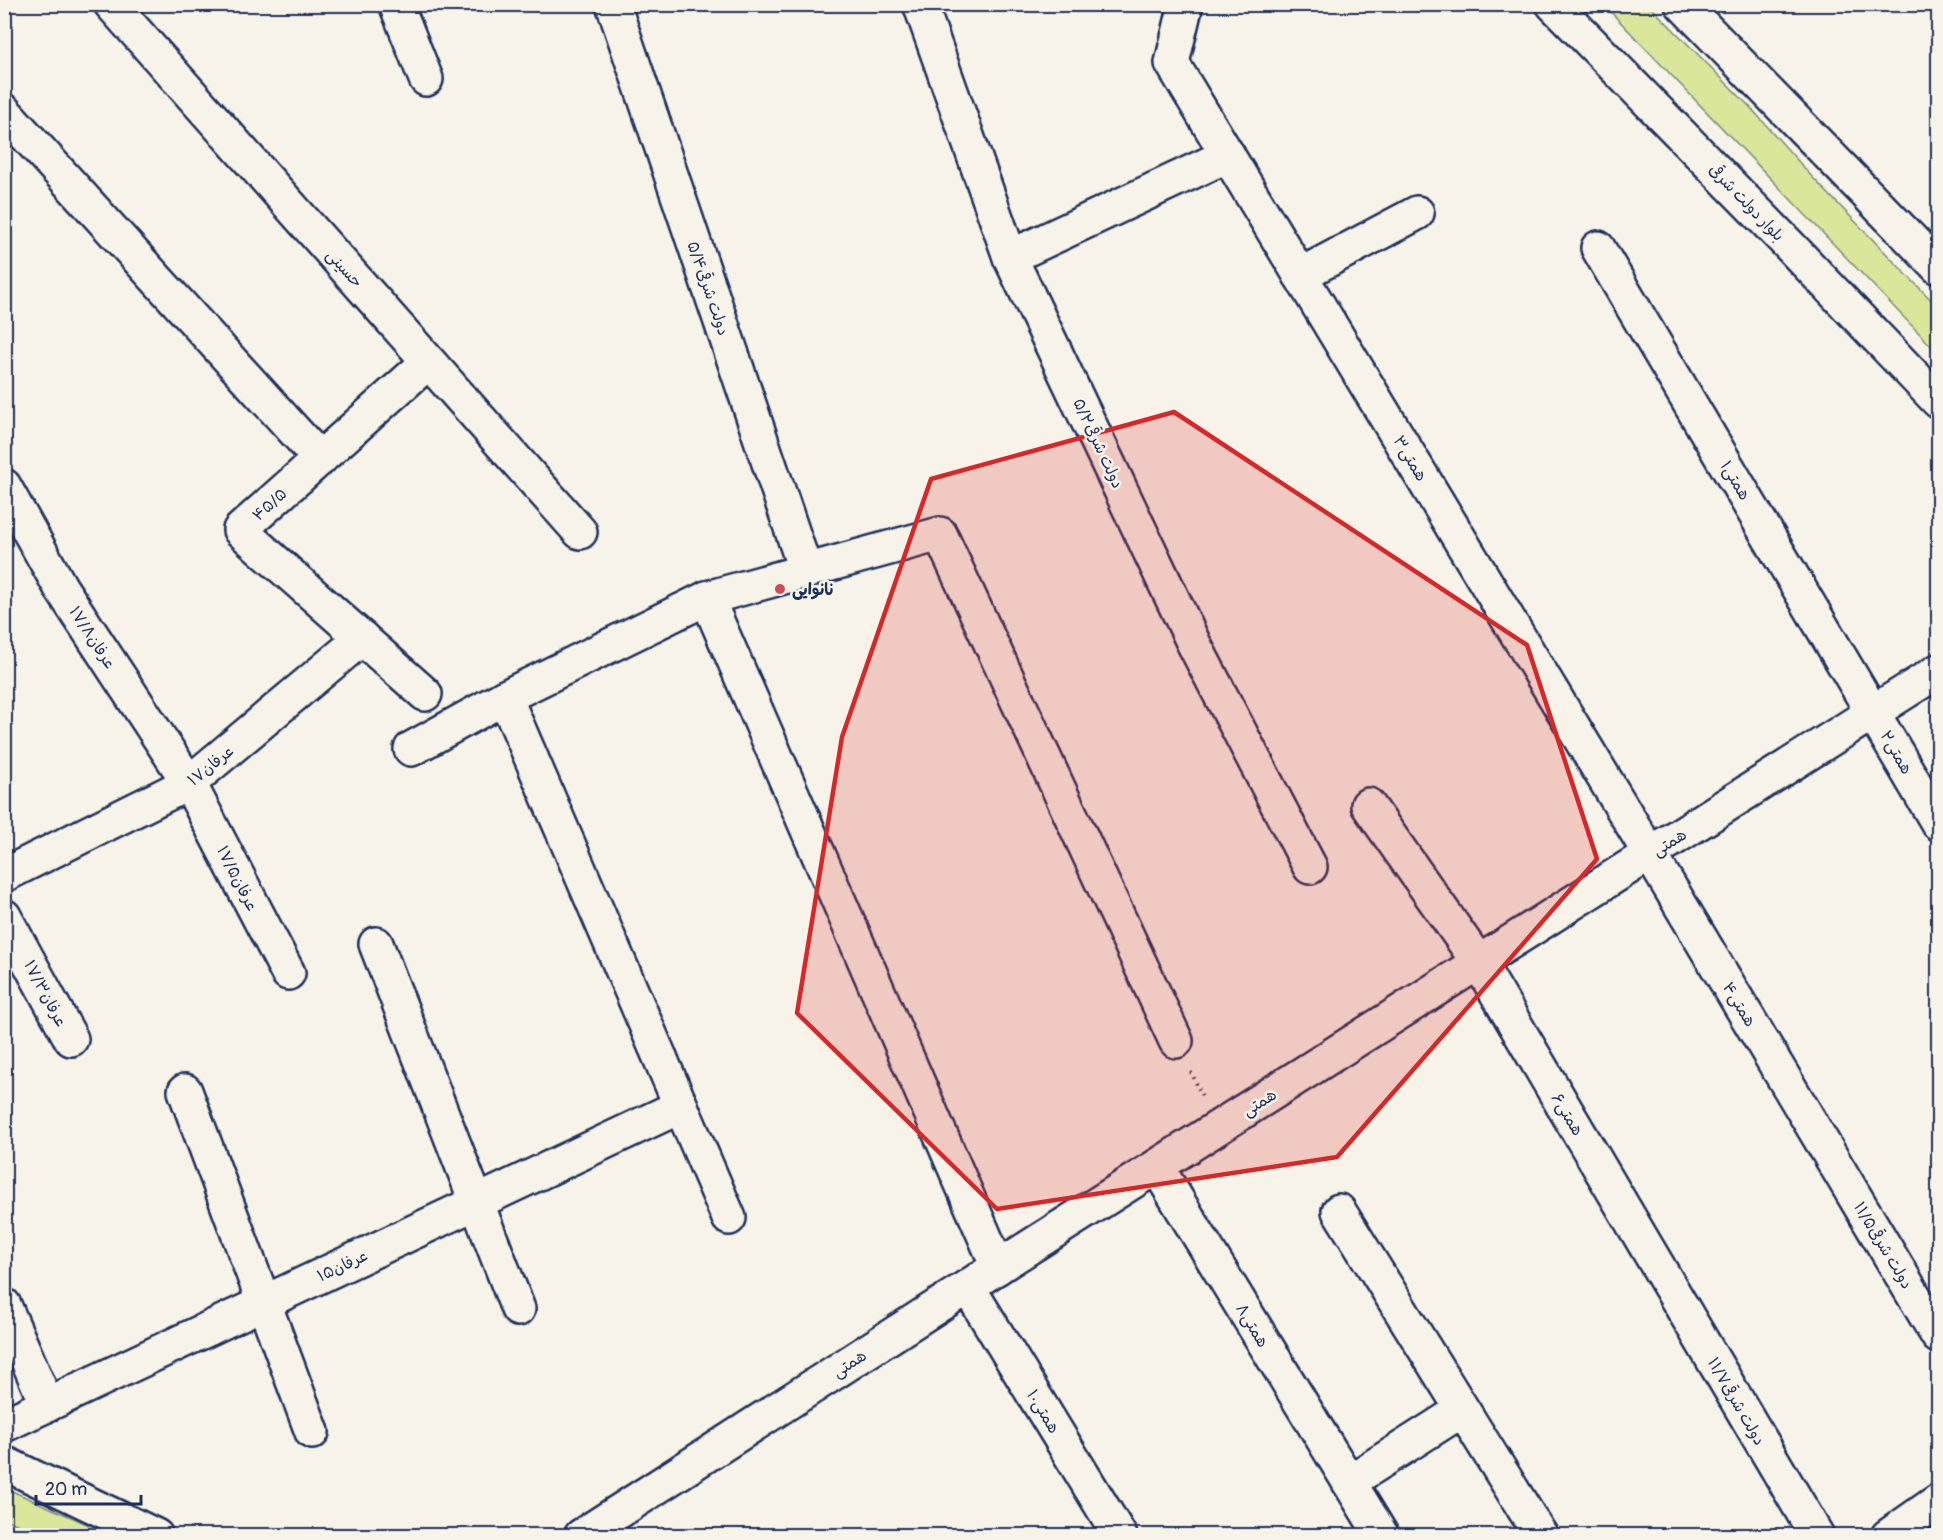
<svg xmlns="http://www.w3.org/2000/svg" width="1943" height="1540" viewBox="0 0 1943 1540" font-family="Pangolin,'Playpen Sans Arabic',sans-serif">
  <rect width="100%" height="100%" fill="#f7f3e8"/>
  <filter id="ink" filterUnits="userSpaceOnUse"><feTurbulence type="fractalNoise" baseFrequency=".0167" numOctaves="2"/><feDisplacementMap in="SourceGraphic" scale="12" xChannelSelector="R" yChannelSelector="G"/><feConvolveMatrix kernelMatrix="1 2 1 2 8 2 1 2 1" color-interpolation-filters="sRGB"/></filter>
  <g filter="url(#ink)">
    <g fill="#dae699" stroke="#7a8a7c" stroke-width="1.5">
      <path d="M1604,5H1649L1750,107L1813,178L1938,307V353Z"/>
      <path d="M5,1488L112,1535H41L5,1519Z"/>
    </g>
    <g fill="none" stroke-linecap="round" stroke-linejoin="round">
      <defs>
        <g id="street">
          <path d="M111,4L580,532"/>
          <path d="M396,4L426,79"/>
          <path d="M613,4L806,572"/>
          <path d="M920,4L1010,257L1194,644L1310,867"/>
          <path d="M1186,4L1172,63L1650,854L1938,1336"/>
          <path d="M4,111L320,459"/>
          <path d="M1598,248L1938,823"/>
          <path d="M1010,257L1228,155"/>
          <path d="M1300,275L1417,213"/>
          <path d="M4,486L61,588L189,783L288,973"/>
          <path d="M707,598L998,1267"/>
          <path d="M425,694L240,530L428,362"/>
          <path d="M505,697L729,1218"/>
          <path d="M411,749L505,697L707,598L940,534L1176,1041"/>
          <path d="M1368,805L1479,963L1817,1536"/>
          <path d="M4,875L189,783L362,638"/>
          <path d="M4,916L71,1039"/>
          <path d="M376,944L518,1309"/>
          <path d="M185,1091L312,1432"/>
          <path d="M1157,1167L1382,1536"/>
          <path d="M1339,1211L1541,1536"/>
          <path d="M968,1287L1120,1536"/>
          <path d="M4,1305L47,1405"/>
          <path d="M4,1425L681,1106"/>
          <path d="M1349,1482L1462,1410"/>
          <path d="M581,1536L998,1267L1938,671"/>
          <path d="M1888,1536L1938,1501"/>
        </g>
        <g id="secondary">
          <path d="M1553,4L1789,245L1938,401"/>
          <path d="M1682,4L1938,267"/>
          <path d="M4,1463L156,1536"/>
        </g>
      </defs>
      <use href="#street" stroke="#1b2f5e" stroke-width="38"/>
      <use href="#secondary" stroke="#1b2f5e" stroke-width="38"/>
      <path stroke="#1b2f5e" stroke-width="4" stroke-dasharray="1.5 4.5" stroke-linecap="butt" d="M1191,1072L1203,1098"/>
      <use href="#street" stroke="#f7f3e8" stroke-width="33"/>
      <use href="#secondary" stroke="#f7f3e8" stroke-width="33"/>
    </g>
  </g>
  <path fill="#d62828" fill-opacity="0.2" stroke="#d62828" stroke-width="4.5" stroke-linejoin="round" d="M1174,412L1527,645L1597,859L1337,1157L997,1209L797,1013L842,737L931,479Z"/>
  <circle fill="#d1495b" stroke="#f7f3e8" stroke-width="2" cx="780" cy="589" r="6"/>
  <g text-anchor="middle" stroke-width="5" stroke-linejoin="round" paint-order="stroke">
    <g font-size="16" fill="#1b2f5e" stroke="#f7f3e8">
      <text transform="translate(1747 202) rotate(46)" y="6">بلوار دولت شرقی</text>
      <text transform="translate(345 268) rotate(48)" y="6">حسینی</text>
      <text transform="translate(709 288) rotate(71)" y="6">۵/۴دولت شرقی</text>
      <text transform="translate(1099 443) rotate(65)" y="6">۵/۲دولت شرقی</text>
      <text transform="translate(1411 458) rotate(59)" y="6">۳همتی</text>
      <text transform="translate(1736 480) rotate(59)" y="6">۱همتی</text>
      <text transform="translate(269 504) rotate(-42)" y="6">۴۵/۵</text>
      <text transform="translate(93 637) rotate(57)" y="6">۱۷/۸عرفان</text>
      <text transform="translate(1897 752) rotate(60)" y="6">۲همتی</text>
      <text transform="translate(210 765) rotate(-39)" y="6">۱۷عرفان</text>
      <text transform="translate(1669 842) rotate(-32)" y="6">همتی</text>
      <text transform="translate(238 878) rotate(63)" y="6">۱۷/۵عرفان</text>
      <text transform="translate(46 993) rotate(62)" y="6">۱۷/۳عرفان</text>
      <text transform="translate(1740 1004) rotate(59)" y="6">۴همتی</text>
      <text transform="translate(1259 1102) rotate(-32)" y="6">همتی</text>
      <text transform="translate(1568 1114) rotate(59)" y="6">۶همتی</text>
      <text transform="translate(1884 1245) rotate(59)" y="6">۱۱/۵دولت شرقی</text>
      <text transform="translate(342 1265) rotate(-25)" y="6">۱۵عرفان</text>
      <text transform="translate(1253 1325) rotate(59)" y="6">همتی۸</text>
      <text transform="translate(849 1363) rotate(-33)" y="6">همتی</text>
      <text transform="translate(1737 1401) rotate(60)" y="6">۱۱/۷دولت شرقی</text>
      <text transform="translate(1044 1411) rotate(59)" y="6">۱۰همتی</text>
    </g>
    <g font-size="16" font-weight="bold" fill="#1b2f5e" stroke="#f7f3e8" text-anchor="start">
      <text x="792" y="595">نانوایی</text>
    </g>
  </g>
  <rect width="1943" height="1540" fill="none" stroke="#f7f3e8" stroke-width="24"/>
  <rect x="12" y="12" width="1919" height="1516" fill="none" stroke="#1b2f5e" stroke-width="2" filter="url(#ink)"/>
  <path d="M36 1495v9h105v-9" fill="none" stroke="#1b2f5e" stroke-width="3"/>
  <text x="45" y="1495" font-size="18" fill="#1b2f5e" stroke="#f7f3e8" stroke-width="4.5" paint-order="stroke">20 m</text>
</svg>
